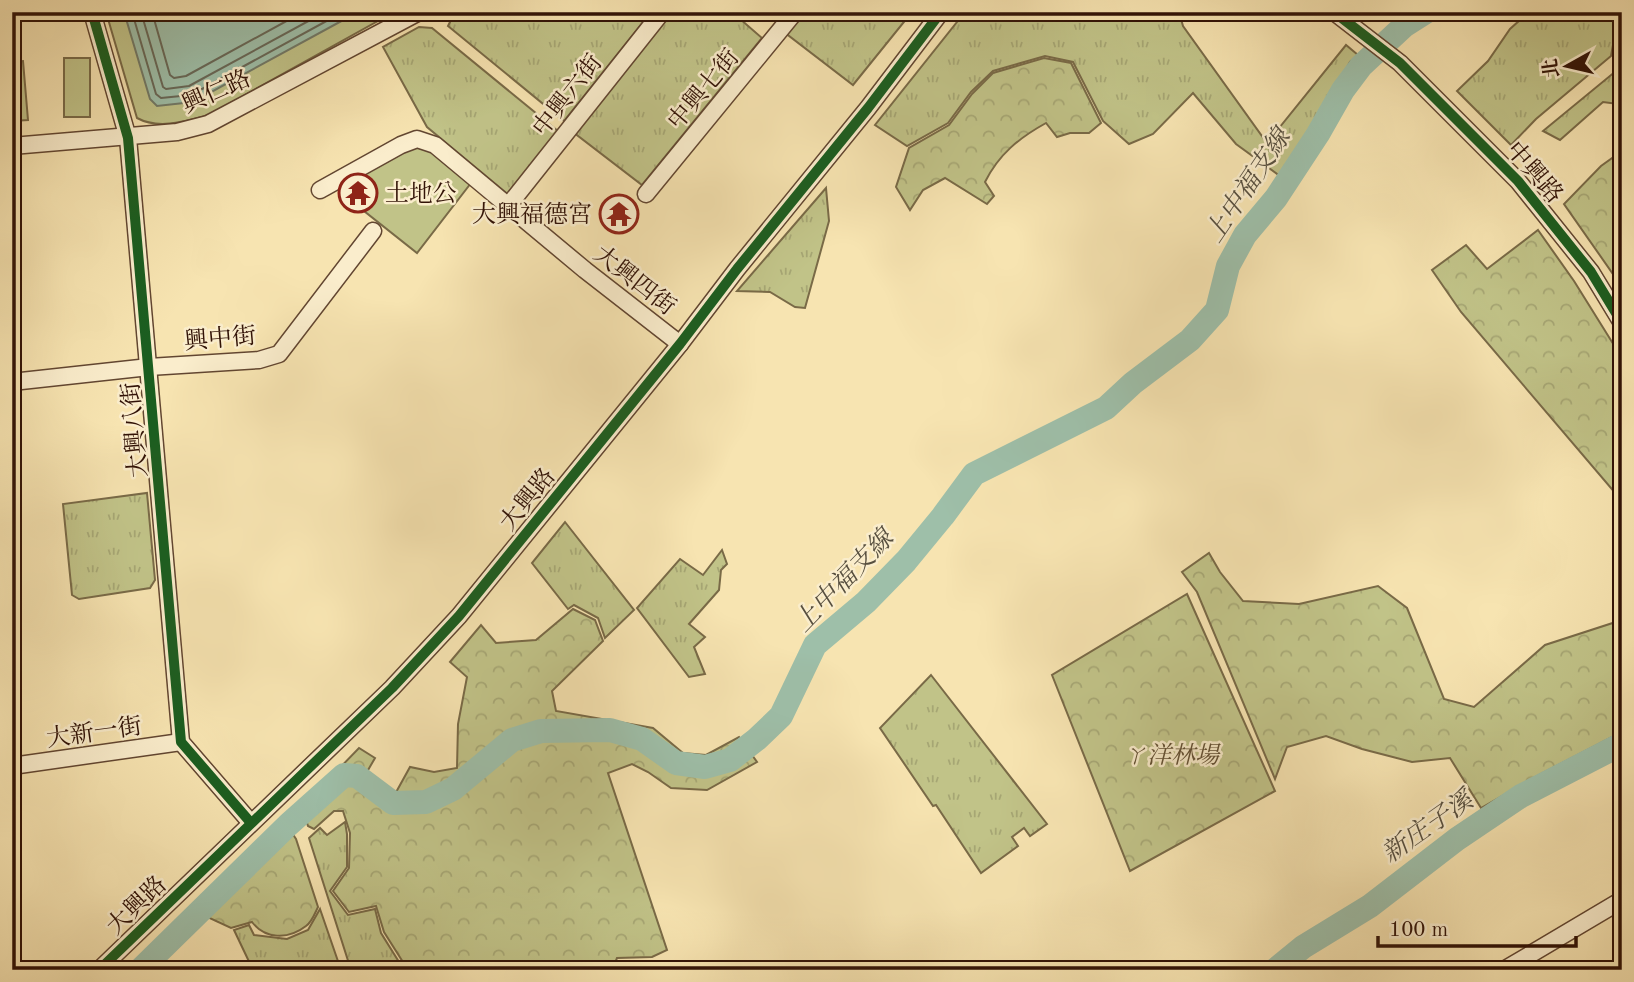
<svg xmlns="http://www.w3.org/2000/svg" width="1634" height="982" viewBox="0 0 1634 982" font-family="'Old Standard TT','Noto Serif TC',serif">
  <defs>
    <pattern id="grass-tufts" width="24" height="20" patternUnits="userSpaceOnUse" patternTransform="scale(1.75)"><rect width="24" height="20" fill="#c1c388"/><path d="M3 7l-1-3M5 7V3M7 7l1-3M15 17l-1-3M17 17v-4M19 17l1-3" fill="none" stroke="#a6a674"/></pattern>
    <pattern id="forest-crowns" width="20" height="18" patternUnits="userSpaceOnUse" patternTransform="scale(1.75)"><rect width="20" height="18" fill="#c1c388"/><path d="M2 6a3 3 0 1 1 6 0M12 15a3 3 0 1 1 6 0" fill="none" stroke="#a6a674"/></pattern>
  </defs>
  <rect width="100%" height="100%" fill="#f7e4b1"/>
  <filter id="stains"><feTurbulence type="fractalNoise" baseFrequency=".00286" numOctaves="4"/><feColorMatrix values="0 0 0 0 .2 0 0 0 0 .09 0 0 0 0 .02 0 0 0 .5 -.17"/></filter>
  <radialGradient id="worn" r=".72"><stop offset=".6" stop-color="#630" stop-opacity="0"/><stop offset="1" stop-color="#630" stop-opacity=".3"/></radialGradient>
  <g fill="url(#grass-tufts)" stroke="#796a47" stroke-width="2">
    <path d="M455,12H651L564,121L448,26Z"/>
    <path d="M672,12H732L762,38L642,185L573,132Z"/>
    <path d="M800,12H912L853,85L784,32Z"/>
    <path d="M965,12H1179L1183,26L1267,143L1346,45L1358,55L1350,62L1301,154L1284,179L1236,144L1193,93L1153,134L1129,144L1103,121L1073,62L1045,56L993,71L971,92L948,123L907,146L875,125Z"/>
    <path d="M1529,12H1619L1611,56L1536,119L1511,145L1457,91L1488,61L1510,29Z"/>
    <path d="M419,27L432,28L559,132L510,196L427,127L383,47Z"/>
    <path d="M1622,66V101L1618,104L1603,102L1560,140L1543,131Z"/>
    <path d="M826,188L829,221L805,308L795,307L770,292L737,291Z"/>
    <path d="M147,493L155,580L150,588L79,599L72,595L63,504Z"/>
    <path d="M565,522L634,610L605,638L598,618L574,605L568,609L532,563Z"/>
    <path d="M722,550L727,564L721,570L719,590L689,624L705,637L694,647L705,674L689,677L637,608L680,559L703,575Z"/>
    <path d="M931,675L1047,824L1030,836L1024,828L1012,837L1018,846L981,873L936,805L933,806L880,728Z"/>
    <path d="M345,822L347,834V867L330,891L348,915L375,909L381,933L404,970H351L309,838L320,828L327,835Z"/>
    <path d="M320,909L341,970H253L234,930L249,925L254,935L287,939L308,930Z"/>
  </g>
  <g fill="url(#forest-crowns)" stroke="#796a47" stroke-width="2">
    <path d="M1044,58L1071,63L1101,123L1089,133H1070L1057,137L1046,123C1019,138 999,154 985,182L994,196L987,204L945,178L923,190L910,210L896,187L909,148L949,125L972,94L993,73Z"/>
    <path d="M1622,151V287L1564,204L1601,166Z"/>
    <path d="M1538,230L1574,281L1622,358V501L1461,312L1432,270L1466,245L1487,269Z"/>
    <path d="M1209,553L1220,572L1243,601L1299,604L1378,586L1407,608L1444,699L1474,707L1545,645L1622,620V732L1541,774L1481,808L1450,758L1412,762L1362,749L1326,736L1287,747L1275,779L1197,592L1182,572Z"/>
    <path d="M1187,594L1275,791L1130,871L1052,675Z"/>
    <path d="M573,609L595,620L603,641L552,691L556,711L653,728L683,753L706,755L739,737L757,762L707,790L671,788L648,772L632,764L608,773L667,950L652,957L617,958L612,970H408L384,932L376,906L349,912L333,891L349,868L350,833L343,811H334L314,829L308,826L302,807L359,748L375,758L360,784L389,805L410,767L434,772L457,768L458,724L467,677L450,662L481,625L496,643L536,640Z"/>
    <path d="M290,830L296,839L318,907C315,913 312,922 306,926C288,940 265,939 252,922L231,928L203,915Z"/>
  </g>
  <g fill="#c1c388" stroke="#796a47" stroke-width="2">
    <path d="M106,12H394L209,115C186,121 159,130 137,118Z"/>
    <rect x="64" y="58" width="26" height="59"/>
    <path d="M23,61L28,120L12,121V62Z"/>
    <path d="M409,147C434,146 452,168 471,183L417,253L359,207L369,195L353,181L363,172Z"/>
  </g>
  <path fill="#9ebfa9" stroke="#727a68" stroke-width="2" d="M124,12H358L193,102L157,106L150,99Z"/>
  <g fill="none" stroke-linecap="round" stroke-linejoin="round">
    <g stroke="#686858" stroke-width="2">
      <path d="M132,12L156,94L161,98L191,95L343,12"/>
      <path d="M141,12L163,87L166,89L189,86L325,12"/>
      <path d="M152,12L170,75L174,78L186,76L303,12"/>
    </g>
    <g stroke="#9ebfa9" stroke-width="24">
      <path d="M140,970L288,825L344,775L357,776L393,803L426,802L453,789L512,740L541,731L610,730L642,739L676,763L705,767L730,760L757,739L781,716L815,645L866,602L906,561L943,516L974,474L1106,408L1133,383L1190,340L1217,310L1228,266L1245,235L1276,198L1318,134L1343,90L1361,66L1404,26L1426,12"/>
      <path d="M1275,970L1303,947L1370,906L1457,839L1521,796L1622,744"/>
    </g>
    <defs>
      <g id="minor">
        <path d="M92,12L128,138L181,742L251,823"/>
        <path d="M1334,12L1400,63L1518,181L1591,272L1622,323"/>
        <path d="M12,146L177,132L208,124L419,12"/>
        <path d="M320,190L401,145L417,139L435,145L585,270L680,344"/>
        <path d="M646,194L795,12"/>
        <path d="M508,206L662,12"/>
        <path d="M12,382L149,367L259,360L279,354L373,231"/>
        <path d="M12,766L181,742"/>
        <path d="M99,970L392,688L459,616L680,344L737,269L868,108L941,12"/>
        <path d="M1504,970L1622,900"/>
      </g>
    </defs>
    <use href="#minor" stroke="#624631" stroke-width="19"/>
    <use href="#minor" stroke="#faedcc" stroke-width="16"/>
    <defs>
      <g id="cycleway">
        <path d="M92,12L128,138L181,742L251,823"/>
        <path d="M1334,12L1400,63L1518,181L1591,272L1622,323"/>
        <path d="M99,970L392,688L459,616L680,344L737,269L868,108L941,12"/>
      </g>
    </defs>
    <use href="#cycleway" stroke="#faedcc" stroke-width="15"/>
    <use href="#cycleway" stroke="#1b5e20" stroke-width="10"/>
  </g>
  <defs>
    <symbol id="temple-ring" viewBox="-11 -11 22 22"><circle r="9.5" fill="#faedcc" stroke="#8f2418" stroke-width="1.5"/><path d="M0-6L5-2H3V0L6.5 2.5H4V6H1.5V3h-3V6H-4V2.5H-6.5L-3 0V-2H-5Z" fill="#8f2418"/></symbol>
  </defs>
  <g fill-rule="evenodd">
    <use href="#temple-ring" x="336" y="171" width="44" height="44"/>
    <use href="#temple-ring" x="597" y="192" width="44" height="44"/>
  </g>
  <g text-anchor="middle" stroke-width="5" stroke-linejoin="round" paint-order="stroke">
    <g font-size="24" fill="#311206" stroke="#faedcc">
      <text transform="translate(703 89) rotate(-50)" y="8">中興七街</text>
      <text transform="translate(216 91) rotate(-24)" y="8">興仁路</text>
      <text transform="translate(567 95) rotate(-52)" y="8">中興六街</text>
      <text transform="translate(1535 172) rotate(49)" y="8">中興路</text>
      <text transform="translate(635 280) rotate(38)" y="8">大興四街</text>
      <text transform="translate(220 338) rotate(-5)" y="8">興中街</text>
      <text transform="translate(134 430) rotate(-95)" y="8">大興八街</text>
      <text transform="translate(527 499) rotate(-51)" y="8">大興路</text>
      <text transform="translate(94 732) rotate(-8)" y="8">大新一街</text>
      <text transform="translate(136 905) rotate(-44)" y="8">大興路</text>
    </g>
    <g font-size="24" fill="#311206" stroke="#faedcc" text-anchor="start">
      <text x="385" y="201">土地公</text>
      <text x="592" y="222" text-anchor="end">大興福德宮</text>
    </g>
    <g font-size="24" font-style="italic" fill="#635034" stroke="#faedcc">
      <text x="1171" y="763">ㄚ洋林場</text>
    </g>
    <g font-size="26" font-style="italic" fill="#574f3f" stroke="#faedcc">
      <text transform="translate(1247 185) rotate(-56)" y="9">上中福支線</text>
      <text transform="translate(843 580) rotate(-46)" y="9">上中福支線</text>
      <text transform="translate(1427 826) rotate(-35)" y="9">新庄子溪</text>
    </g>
  </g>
  <rect width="1634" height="982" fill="none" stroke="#f7e4b1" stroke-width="42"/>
  <rect x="14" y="14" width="1606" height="954" fill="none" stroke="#311206" stroke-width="3.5"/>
  <rect x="21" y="21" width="1592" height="940" fill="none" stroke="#311206" stroke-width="2"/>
  <g transform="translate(1567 66) rotate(262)" stroke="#faedcc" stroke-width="5" paint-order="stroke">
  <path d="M0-5L12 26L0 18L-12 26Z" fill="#311206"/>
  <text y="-10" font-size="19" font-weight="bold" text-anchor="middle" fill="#311206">北</text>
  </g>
  <path d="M1378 936v10h198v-10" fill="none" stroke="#311206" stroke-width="3.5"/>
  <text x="1389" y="936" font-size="21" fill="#311206" stroke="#faedcc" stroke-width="5" paint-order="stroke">100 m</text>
  <rect width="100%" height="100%" filter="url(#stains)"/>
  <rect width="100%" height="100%" fill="url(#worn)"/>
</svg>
